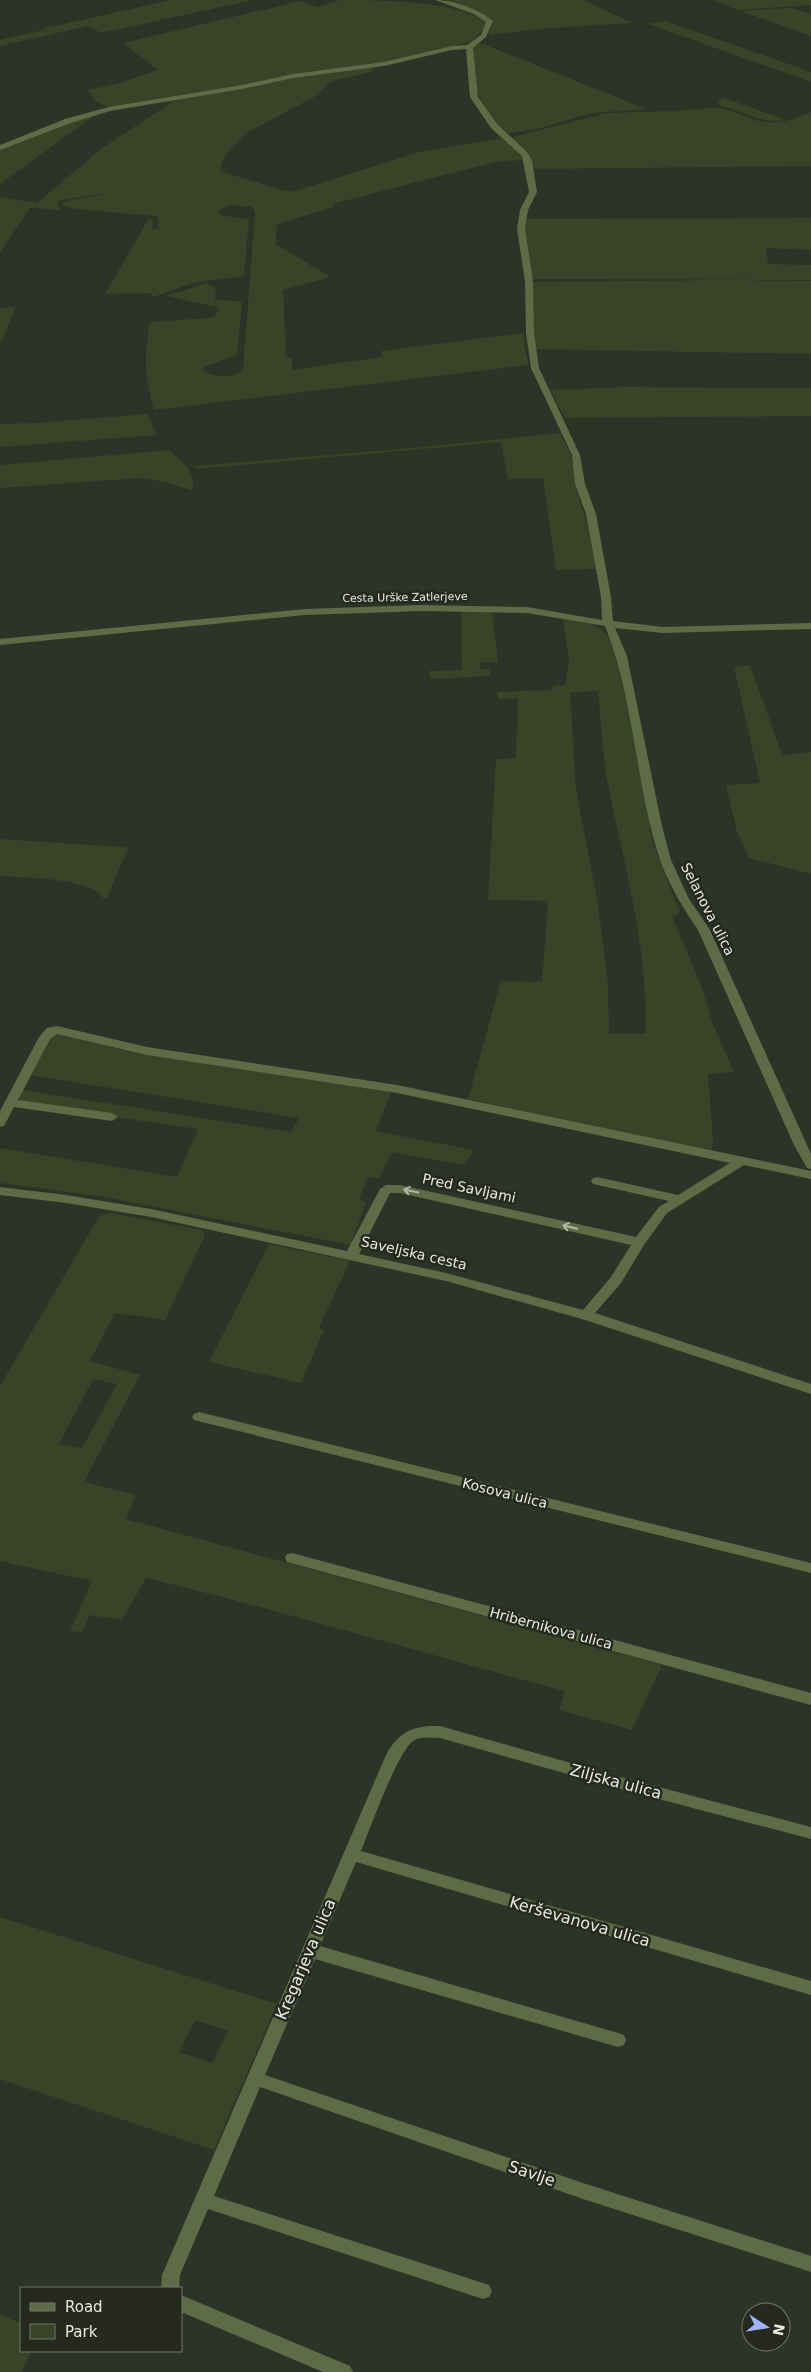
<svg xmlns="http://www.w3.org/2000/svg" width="811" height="2372" viewBox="0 0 811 2372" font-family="'DejaVu Sans',sans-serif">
  <rect width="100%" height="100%" fill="#2e3327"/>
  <g fill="#394327" fill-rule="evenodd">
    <path d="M171,0H253L101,33L88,26L0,46V40L43,30L49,25L51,27Z"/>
    <path d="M340,0C374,0 469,0 489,26L471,41L404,59L109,108L94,100L88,90L120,83L158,70L123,43L301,1L318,7Z"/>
    <path d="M444,0H584L632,23L538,29L489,35L493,20Z"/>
    <path d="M713,0H811V5L737,10Z"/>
    <path d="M791,8L811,14V36L741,11Z"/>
    <path d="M666,21L811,72V82L648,24Z"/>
    <path d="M478,42L646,109L592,113L541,128L505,134C483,109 477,99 473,67C472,57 469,48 478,42Z"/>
    <path d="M372,67L373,69L371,72L332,81L314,97L246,133L223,159L220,171L281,190L295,191L423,151L502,138L521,154L523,160L495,162L332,204L334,207L277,224L276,244L330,277L283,290L286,358H291L293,370L382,357L381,351L524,333L525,350L529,365L154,410C144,375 144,358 150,322L209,318L215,316L219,309L217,307L166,296L207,283L216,289L215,300L239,301L242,303L237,355L204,367V371C215,377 235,379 243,369L255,212L252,207L228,205L219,211L220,215L249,220L244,276L196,282L156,296H152V293L105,294L149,218L153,220L152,229H158L159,219L156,216L74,209L61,205L66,201L111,193L60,200L57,204L62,210L30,208L0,252V197L37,203L101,149L175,100L294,77Z"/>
    <path d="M724,98L781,118L785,120C760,125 743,109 719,106L721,104L717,102Z"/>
    <path d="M711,108C726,108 736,113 749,118C772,127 790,121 811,112V166L532,169L509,138L607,113L672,111Z"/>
    <path d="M99,112L0,184V149Z"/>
    <path d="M811,218V250L766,248L768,264L811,265V280L534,279L531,278L525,234L526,219Z"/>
    <path d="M727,280L811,281V354L534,349L531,282Z"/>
    <path d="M16,306L0,345V308Z"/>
    <path d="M623,387L811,388V416L565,418L550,390Z"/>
    <path d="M147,414L157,435L0,447V424L35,423Z"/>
    <path d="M560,433L571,455L577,492L592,540L596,569L556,570L543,478L508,479L501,442L197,469L194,466L390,450Z"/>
    <path d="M169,450C185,466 194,467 193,491L165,482L142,478L0,488V465Z"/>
    <path d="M461,612H492L498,662H479L480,669H491L490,676L430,679L429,671L462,670Z"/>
    <path d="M563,618C581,622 603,624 611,642L629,707L653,844L680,912L672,916L702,988L712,1022L734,1072L708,1074L713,1140L712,1152L637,1138L468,1099L501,981L542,982L548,901L488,900L496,759L516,758L518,698L498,699L497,692L553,690V686L565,685L569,662ZM598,691C601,719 602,747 606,774C622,858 649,947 645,1033L609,1034L608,984L598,905L576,789L570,692Z"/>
    <path d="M750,665L782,755L811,752V874L749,858L737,832L726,785L760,783L734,667Z"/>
    <path d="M0,839L122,847L128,848L107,898H103C90,877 24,878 0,876Z"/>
    <path d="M56,1033L123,1050L392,1090L376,1131L474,1150L463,1165L392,1152L379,1178L368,1177L359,1199L366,1202L351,1245L99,1196L0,1183V1148L177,1177L198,1129L18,1103L22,1090L291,1132L299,1118L30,1075L48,1038Z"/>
    <path d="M110,1213L202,1230L205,1235L165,1320L115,1313L90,1361L140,1375L84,1482L136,1495L126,1519L662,1665L632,1730L559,1710L565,1691C425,1654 287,1612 146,1578L122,1620L90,1615L82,1632L70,1631L92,1581L0,1561V1386L97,1220L102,1215ZM93,1379L117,1384L82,1448L59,1444Z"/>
    <path d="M269,1244L350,1261L319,1328L324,1330L301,1383L209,1362Z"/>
    <path d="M0,1917L277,2004L214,2150L0,2079ZM195,2020L228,2031L212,2063L179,2052Z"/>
    <path d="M0,2315L21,2323V2351H31L22,2372H0Z"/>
  </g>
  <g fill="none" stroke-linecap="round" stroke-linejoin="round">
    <g fill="#5d6b46" fill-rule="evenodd">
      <path d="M435,0C453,0 479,9 493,21L486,37L473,48L478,97L497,124L528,153L532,161L537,192L528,210L525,229L533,281L534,333L539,368L580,455L585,484L596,514L611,597L613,621L663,627L811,623V629L663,633L615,628L627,656L662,826L671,860L689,899L710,930L811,1154V1169L807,1168L794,1145L698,930C683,908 669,885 660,860C635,784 635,701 605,626L527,613L422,611L305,615L0,645V639L305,609L422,605L527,607L602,620L601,597L586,514L575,484L572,455L531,368L526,333L525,281L517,229L520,210L529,192L522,156L491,128L470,97L466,49L452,50L384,66L293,78L242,89L110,111L71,123L0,150V145L65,119L109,107L242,85L293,74L384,62L452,46L467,45L481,35L486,22L474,14Z"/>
      <path d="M57,1026L147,1047L397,1085L811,1171V1179L744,1165L667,1213L644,1245L621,1283L595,1313L811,1384V1394L582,1319L446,1281L151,1217L66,1203L0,1195V1187L66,1195L151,1209L347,1251L380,1189L386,1185H400L636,1237L659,1207L669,1201L593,1184L591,1181L593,1178L597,1177L678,1195L730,1163L397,1093L147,1055L57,1034L50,1039L18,1100L112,1113L118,1117L112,1121L14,1107L4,1126L0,1127V1111L39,1037L47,1028ZM390,1193H400L631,1245L611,1277L583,1310L446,1273L359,1254Z"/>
      <path d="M199,1412L811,1563V1573L194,1420L192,1417L194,1414Z"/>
      <path d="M292,1553L811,1693V1705L287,1562L285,1558L287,1554Z"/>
      <path d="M440,1726L617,1776L811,1827V1839L617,1788L440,1738C431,1738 420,1736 413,1741C397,1753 370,1829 361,1851L811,1981V1995L356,1862L320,1946L618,2033L624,2035L626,2040L624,2045L618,2047L315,1959L265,2075L583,2183L811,2256V2272L583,2199L260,2087L214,2196L483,2283L489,2285L492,2291L489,2297L483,2299L208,2209L180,2275L179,2288H161L162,2275L386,1755C399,1731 414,1725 440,1726Z"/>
      <path d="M181,2295L350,2366L353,2372H323L181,2312Z"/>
    </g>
  </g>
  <defs><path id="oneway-shaft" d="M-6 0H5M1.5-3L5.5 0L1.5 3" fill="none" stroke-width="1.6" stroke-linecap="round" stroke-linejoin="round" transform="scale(1.25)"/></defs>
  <g stroke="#b0b7a4">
    <use href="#oneway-shaft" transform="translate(411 1191) rotate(-168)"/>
    <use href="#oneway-shaft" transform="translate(570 1227) rotate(-167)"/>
  </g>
  <g text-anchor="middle" stroke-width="5" stroke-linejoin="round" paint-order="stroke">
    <g font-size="11" fill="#e7eae3" stroke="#25291e">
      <text transform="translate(405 597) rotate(-1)" y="4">Cesta Urške Zatlerjeve</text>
    </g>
    <g font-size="14" fill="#e7eae3" stroke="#25291e">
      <text transform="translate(708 909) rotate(63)" y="5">Selanova ulica</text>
      <text transform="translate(469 1188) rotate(12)" y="5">Pred Savljami</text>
      <text transform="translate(414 1253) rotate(13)" y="5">Saveljska cesta</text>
      <text transform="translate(505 1493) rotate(14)" y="5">Kosova ulica</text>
      <text transform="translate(551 1628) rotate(15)" y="5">Hribernikova ulica</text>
    </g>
    <g font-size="16" fill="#e7eae3" stroke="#25291e">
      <text transform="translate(616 1781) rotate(15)" y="6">Ziljska ulica</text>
      <text transform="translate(580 1921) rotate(16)" y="6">Kerševanova ulica</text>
      <text transform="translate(305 1959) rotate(-67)" y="6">Kregarjeva ulica</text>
      <text transform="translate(532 2173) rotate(19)" y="6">Savlje</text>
    </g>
  </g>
  <rect x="20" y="2287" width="162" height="65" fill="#25291e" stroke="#73766d"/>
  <rect x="30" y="2303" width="25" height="8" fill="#5d6b46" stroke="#73766d"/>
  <text x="65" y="2312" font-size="15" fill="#e7eae3">Road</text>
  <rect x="30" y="2324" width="25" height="15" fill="#394327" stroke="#73766d"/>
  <text x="65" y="2337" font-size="15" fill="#e7eae3">Park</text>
  <g transform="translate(766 2327) rotate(102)"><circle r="24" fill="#25291e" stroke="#73766d"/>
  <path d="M0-4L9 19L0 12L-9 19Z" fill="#a3b2fc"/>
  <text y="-8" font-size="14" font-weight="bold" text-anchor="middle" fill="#e7eae3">N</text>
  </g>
</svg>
